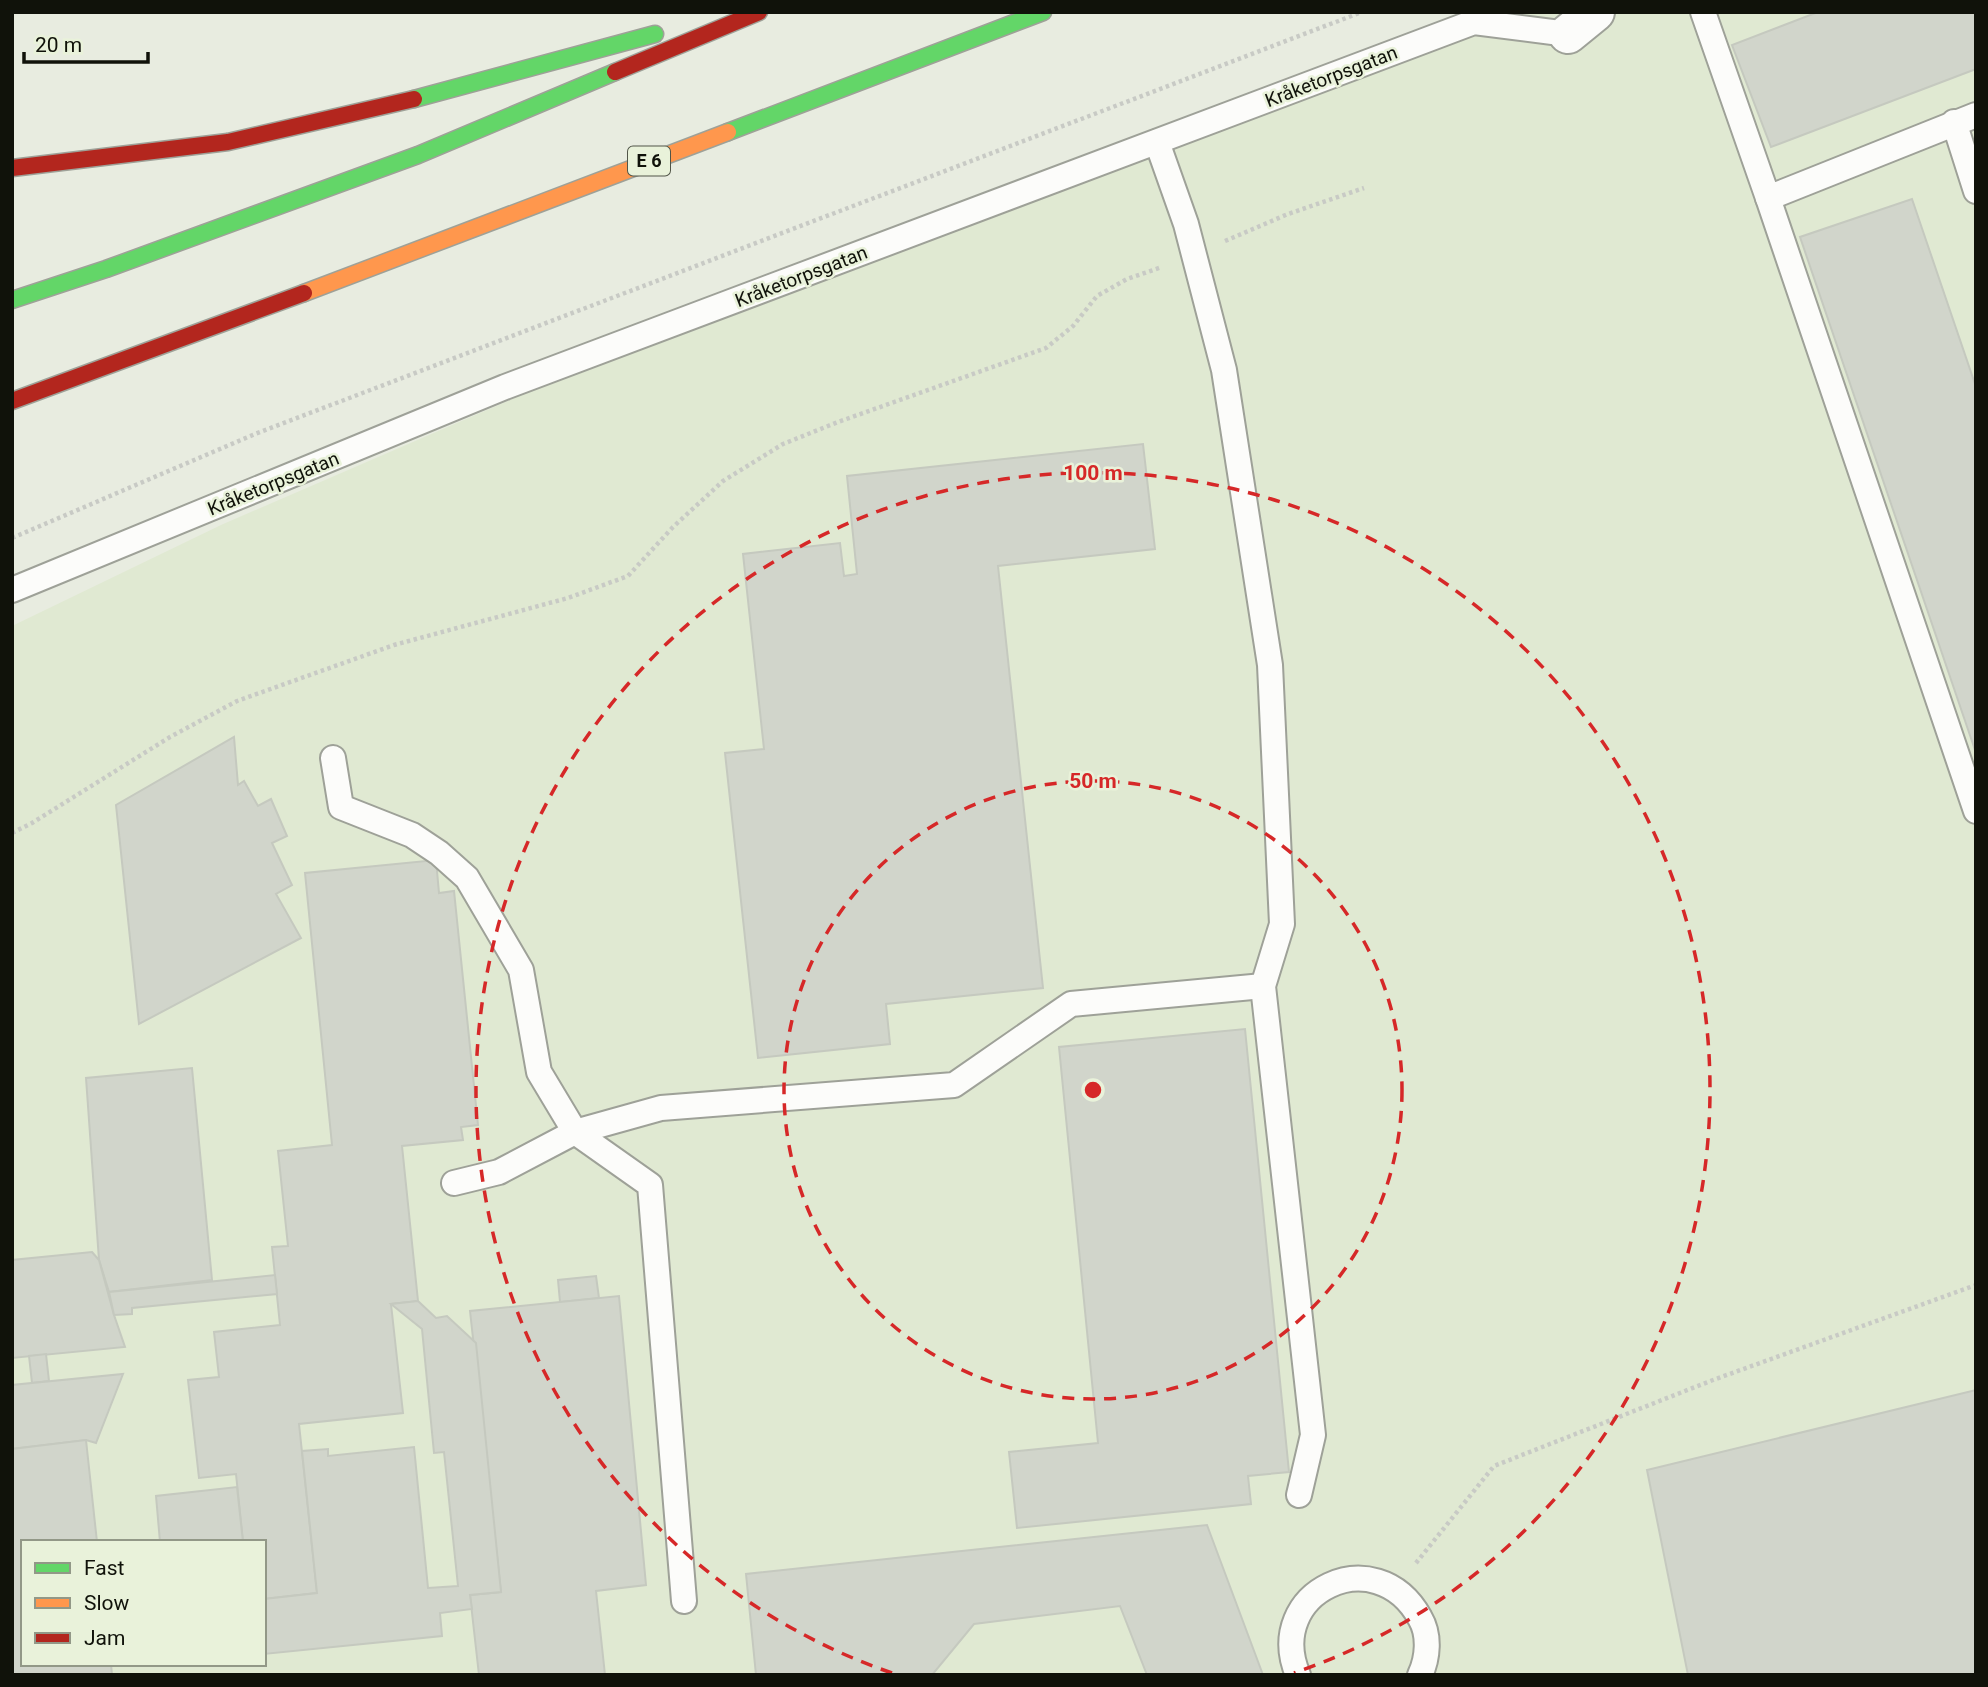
<svg xmlns="http://www.w3.org/2000/svg" width="1988" height="1687" viewBox="0 0 1988 1687" font-family="Roboto,sans-serif">
  <rect width="100%" height="100%" fill="#e8ece0"/>
  <path fill="#e0e9d2" fill-rule="evenodd" d="M1493,12H1976V1675H12V626L221,525L801,274ZM23,1542H264V1664H23Z"/>
  <g fill="#d1d5cb" stroke="#c5c9bf" stroke-width="2">
    <path d="M1818,12H1976V69L1771,147L1732,45Z"/>
    <path d="M1912,199L1976,387V753L1800,237Z"/>
    <path d="M1143,444L1155,549L998,566L1043,988L886,1004L890,1044L758,1058L725,753L764,749L743,554L840,543L844,576L857,574L847,476Z"/>
    <path d="M234,737L238,785L244,781L258,806L271,799L287,836L272,843L292,885L276,894L301,938L139,1024L116,805Z"/>
    <path d="M436,860L439,893L454,891L478,1125L461,1127L463,1140L402,1146L418,1301L391,1304L403,1413L299,1424L317,1593L264,1599V1542H243L236,1474L199,1478L188,1380L219,1377L214,1332L280,1325L272,1247L288,1246L278,1151L332,1145L305,873Z"/>
    <path d="M1245,1029L1289,1472L1248,1476L1251,1504L1017,1528L1009,1452L1098,1443L1059,1047Z"/>
    <path d="M192,1068L212,1280L109,1292L99,1260L86,1078Z"/>
    <path d="M92,1252L99,1260L114,1315L125,1347L12,1358V1260Z"/>
    <path d="M275,1275L277,1294L132,1308V1314L114,1315L109,1292Z"/>
    <path d="M596,1276L599,1298L560,1302L558,1280Z"/>
    <path d="M619,1296L646,1585L596,1591L605,1675H479L470,1595L501,1592L470,1311Z"/>
    <path d="M418,1301L436,1318L447,1316L476,1343L501,1592L470,1595L472,1609L440,1613L442,1636L264,1654V1599L317,1593L302,1451L328,1449V1456L414,1447L428,1588L458,1586L444,1452L434,1453L422,1329L391,1304Z"/>
    <path d="M46,1354L49,1381L32,1383L29,1356Z"/>
    <path d="M123,1374L96,1443L86,1440L12,1449V1385Z"/>
    <path d="M1976,1390V1675H1688L1647,1470Z"/>
    <path d="M86,1440L97,1542H23V1664H111L112,1675H13L12,1449Z"/>
    <path d="M237,1487L243,1542H160L156,1496Z"/>
    <path d="M1207,1525L1263,1675H1147L1120,1606L974,1624L932,1675H756L746,1574Z"/>
  </g>
  <g fill="none" stroke-linecap="round" stroke-linejoin="round">
    <defs>
      <g id="lane">
        <path d="M1703,12L1768,198L1976,115"/>
        <path d="M1954,122L1976,191"/>
        <path d="M1157,142L1186,224L1224,370L1270,665L1282,924L1263,986L1313,1435L1299,1495"/>
        <path d="M1768,198L1976,811"/>
        <path d="M12,590L505,387L1474,22L1568,34"/>
        <path d="M333,758L341,807L412,835L439,853L467,878L521,970L539,1072L575,1132L650,1185L684,1601"/>
        <path d="M454,1183L499,1172L575,1132L661,1108L954,1085L1071,1004L1263,986"/>
        <path d="M1298,1675C1263,1592 1376,1538 1420,1618C1430,1635 1428,1658 1420,1675"/>
      </g>
      <path id="street" d="M1568,34L1595,12"/>
      <g id="fast">
        <path d="M414,99L655,34"/>
        <path d="M728,132L1043,12"/>
        <path d="M12,300L106,269L418,155L615,72"/>
      </g>
      <path id="slow" d="M304,293L728,132"/>
      <g id="jam">
        <path d="M615,72L759,12"/>
        <path d="M12,168L228,142L414,99"/>
        <path d="M12,401L304,293"/>
      </g>
    </defs>
    <use href="#lane" stroke="#9ea198" stroke-width="28"/>
    <use href="#street" stroke="#9ea198" stroke-width="42"/>
    <use href="#fast" stroke="#9ea198" stroke-width="19"/>
    <use href="#slow" stroke="#9ea198" stroke-width="19"/>
    <use href="#jam" stroke="#9ea198" stroke-width="19"/>
    <g stroke="#c8cac5" stroke-width="4.5" stroke-dasharray="3.5 3.5" stroke-linecap="butt">
      <path d="M1225,241L1288,214L1364,188"/>
      <path d="M12,538L255,434L1362,12"/>
      <path d="M12,833L32,823L170,737L237,701L394,645L568,598L628,576L673,527L723,481L783,444L838,422L1046,348L1073,326L1097,296L1127,279L1162,267"/>
      <path d="M1416,1563L1494,1466L1713,1380L1976,1285"/>
    </g>
    <use href="#lane" stroke="#fcfcfa" stroke-width="24"/>
    <use href="#street" stroke="#fcfcfa" stroke-width="38"/>
    <use href="#fast" stroke="#63d668" stroke-width="16"/>
    <use href="#slow" stroke="#ff974d" stroke-width="16"/>
    <use href="#jam" stroke="#b3261e" stroke-width="16"/>
  </g>
  <g fill="none" stroke="#d62828" stroke-width="3.5" stroke-dasharray="12 9">
    <circle cx="1093" cy="1090" r="309"/>
    <path d="M892 1673A617 617 0 1 1 1294 1673"/>
  </g>
  <g text-anchor="middle" stroke-width="5" stroke-linejoin="round" paint-order="stroke">
    <rect fill="#e9f2da" stroke="#515548" stroke-width="2" x="628" y="146.5" width="42" height="29" rx="5"/>
    <g font-size="18" font-weight="bold" fill="#10120a">
      <text x="649" y="167">E 6</text>
    </g>
    <g font-size="19" fill="#10120a" stroke="#e9f2da">
      <text transform="translate(1331 76) rotate(-21)" y="7">Kråketorpsgatan</text>
      <text transform="translate(801 276) rotate(-21)" y="7">Kråketorpsgatan</text>
      <text transform="translate(273 483) rotate(-22)" y="7">Kråketorpsgatan</text>
    </g>
  </g>
  <circle cx="1093" cy="1090" r="10" fill="#d62828" stroke="#e9f2da" stroke-width="3.5"/>
  <g font-size="21" text-anchor="middle" font-weight="bold" fill="#d62828" stroke="#e9f2da" stroke-width="5" stroke-linejoin="round" paint-order="stroke">
    <text x="1093" y="480">100 m</text>
    <text x="1093" y="788">50 m</text>
  </g>
  <rect width="1988" height="1687" fill="none" stroke="#10120a" stroke-width="28"/>
  <rect x="21" y="1540" width="245" height="126" fill="#e9f2da" stroke="#929887" stroke-width="2"/>
  <rect x="35" y="1563" width="35" height="10" fill="#63d668" stroke="#929887" stroke-width="2"/>
  <text x="84" y="1575" font-size="21" fill="#10120a">Fast</text>
  <rect x="35" y="1598" width="35" height="10" fill="#ff974d" stroke="#929887" stroke-width="2"/>
  <text x="84" y="1610" font-size="21" fill="#10120a">Slow</text>
  <rect x="35" y="1633" width="35" height="10" fill="#b3261e" stroke="#929887" stroke-width="2"/>
  <text x="84" y="1645" font-size="21" fill="#10120a">Jam</text>
  <path d="M24 52v10h124v-10" fill="none" stroke="#10120a" stroke-width="3.5"/>
  <text x="35" y="52" font-size="21" fill="#10120a" stroke="#e9f2da" stroke-width="5" paint-order="stroke">20 m</text>
</svg>
